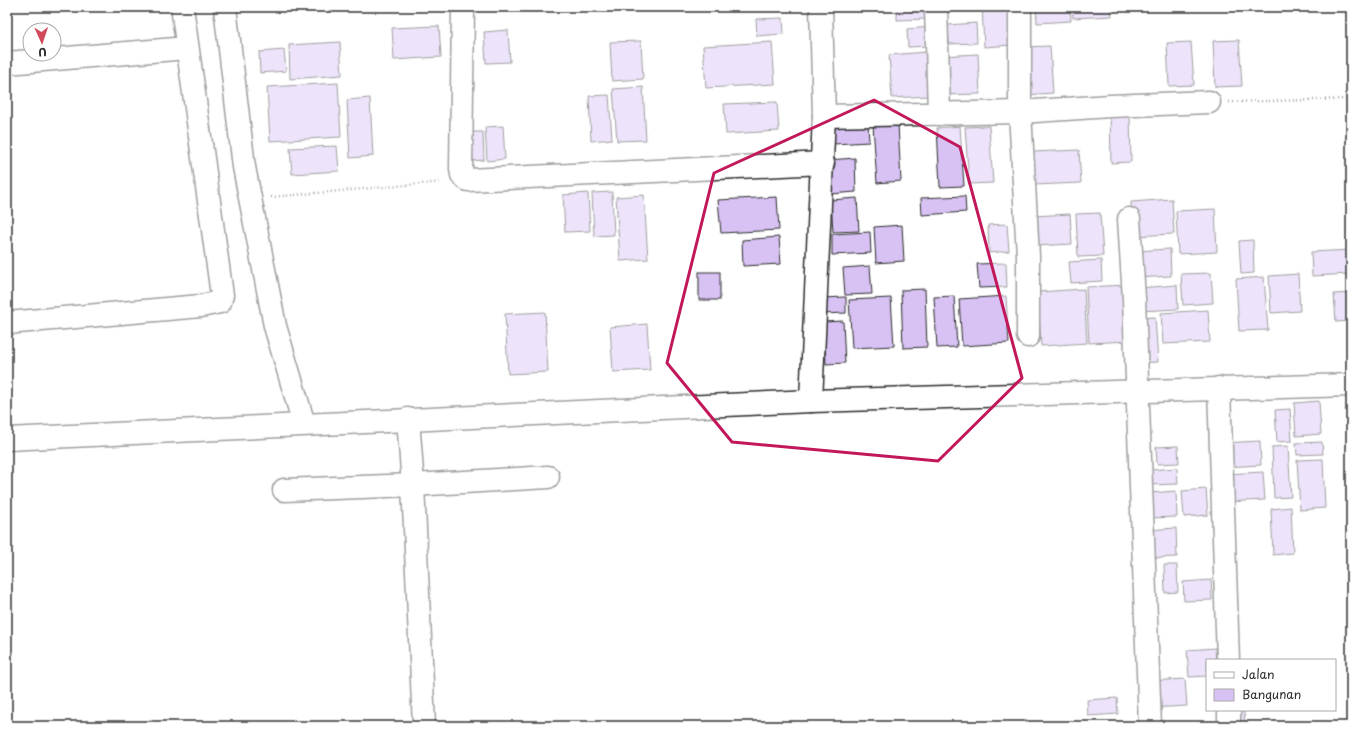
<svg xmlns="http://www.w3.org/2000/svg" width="1358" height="733" viewBox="0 0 1358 733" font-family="'Playpen Sans',sans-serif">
  <rect width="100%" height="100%" fill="#fff"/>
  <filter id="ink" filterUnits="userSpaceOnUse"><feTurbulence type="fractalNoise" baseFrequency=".025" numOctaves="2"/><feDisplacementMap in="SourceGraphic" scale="8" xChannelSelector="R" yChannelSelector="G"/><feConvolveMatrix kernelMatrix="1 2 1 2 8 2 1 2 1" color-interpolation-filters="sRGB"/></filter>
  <g filter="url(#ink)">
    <g fill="#d7c2f3" stroke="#2b2b2b">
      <path d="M837,7H878L837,10Z"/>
      <path d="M982,7H1011L1013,45L984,47Z"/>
      <path d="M1036,7H1070L1071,21L1037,23Z"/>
      <path d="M1072,7H1111L1112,16L1073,18Z"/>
      <path d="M927,8V19L897,20V9Z"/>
      <path d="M783,18L784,34L757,36L756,19Z"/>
      <path d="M976,23L977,43L949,44L948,25Z"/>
      <path d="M439,26L441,57L394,60L392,28Z"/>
      <path d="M931,27L932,46L908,47L907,29Z"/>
      <path d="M508,30L510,62L486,63L484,32Z"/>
      <path d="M1239,40L1242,86L1215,87L1213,41Z"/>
      <path d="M641,41L643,79L612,81L610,42Z"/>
      <path d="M340,42L342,75L290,79L289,45Z"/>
      <path d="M772,42L775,84L706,88L703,46Z"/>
      <path d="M1191,42L1194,85L1169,86L1167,43Z"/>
      <path d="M1050,46L1053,93L1025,95L1022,47Z"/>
      <path d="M284,50L286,71L260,73L259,52Z"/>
      <path d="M926,52L929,96L892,98L889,55Z"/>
      <path d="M978,54L980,94L943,95L941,56Z"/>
      <path d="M338,83L341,137L270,141L267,87Z"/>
      <path d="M643,87L646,140L617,141L613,89Z"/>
      <path d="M609,95L612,139L591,141L589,96Z"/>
      <path d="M370,98L373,156L350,158L347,100Z"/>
      <path d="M777,102L779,131L726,134L724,104Z"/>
      <path d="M1110,113H1130L1131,162L1111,163Z"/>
      <path d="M868,123L869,142L833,144L832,125Z"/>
      <path d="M898,124L901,181L877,183L873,125Z"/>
      <path d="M503,126L505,159L487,161L485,127Z"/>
      <path d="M960,126L964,186L940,187L937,128Z"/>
      <path d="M989,126L993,183L969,184L965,127Z"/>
      <path d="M471,132H483L484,160L473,161Z"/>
      <path d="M337,146L339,171L292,174L290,148Z"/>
      <path d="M1079,150L1081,183L1034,185L1032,152Z"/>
      <path d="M855,158L856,192L831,194L829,160Z"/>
      <path d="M612,192L614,235L594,236L592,193Z"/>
      <path d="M588,193L590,231L565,232L563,195Z"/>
      <path d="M644,195L648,259L620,261L616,197Z"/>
      <path d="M965,196L966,212L922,215L921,198Z"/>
      <path d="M777,197L779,230L721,233L718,200Z"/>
      <path d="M857,198L859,231L833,232L831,200Z"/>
      <path d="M1172,199L1174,234L1133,236L1131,202Z"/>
      <path d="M1215,209L1217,252L1178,254L1176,211Z"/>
      <path d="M1100,213L1103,256L1078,257L1076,214Z"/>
      <path d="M1070,214L1072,244L1035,246L1034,216Z"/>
      <path d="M1007,224L1009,251L989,253L988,225Z"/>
      <path d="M902,225L904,261L876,263L874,227Z"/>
      <path d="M870,232L871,253L832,255V234Z"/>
      <path d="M779,237L781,264L743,266L742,240Z"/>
      <path d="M1253,240L1254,273L1241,274L1239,241Z"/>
      <path d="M1170,249L1171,276L1137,278L1135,251Z"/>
      <path d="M1351,250V274L1312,276L1311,252Z"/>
      <path d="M1101,260L1102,281L1071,283L1069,262Z"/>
      <path d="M1006,263L1007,287L979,288L977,264Z"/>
      <path d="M870,266L872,294L845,295L843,268Z"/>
      <rect x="699" y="272" width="21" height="28"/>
      <path d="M1211,273L1213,303L1183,305L1181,274Z"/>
      <path d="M1298,274L1300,311L1271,313L1269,276Z"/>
      <path d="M1264,277L1268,330L1239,331L1236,279Z"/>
      <path d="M1125,285L1128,341L1089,343L1086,287Z"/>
      <path d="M1177,285L1178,309L1140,311L1139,288Z"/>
      <path d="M925,289L927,347L903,348L901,290Z"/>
      <path d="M1084,289L1087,343L1041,346L1038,292Z"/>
      <path d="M1350,293L1351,321L1336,322L1334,294Z"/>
      <path d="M954,296L957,347L937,348L934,297Z"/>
      <path d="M1006,296L1009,343L962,346L959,299Z"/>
      <path d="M846,297V313L821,314V298Z"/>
      <path d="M891,298L894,346L852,348L849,300Z"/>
      <path d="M1208,310L1210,342L1163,344L1161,313Z"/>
      <path d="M545,312L548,372L508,374L505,314Z"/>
      <path d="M1155,317L1158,362L1139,363L1137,318Z"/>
      <path d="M843,321L845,363L826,364L824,322Z"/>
      <path d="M647,324L650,370L613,372L610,327Z"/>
      <path d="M1319,401L1321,434L1296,436L1294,403Z"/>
      <path d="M1290,409L1292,441L1277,442L1275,410Z"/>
      <path d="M1260,441L1261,465L1224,467L1222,443Z"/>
      <path d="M1322,442L1323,454L1297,455L1296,443Z"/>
      <path d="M1178,446L1179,463L1157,464L1156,447Z"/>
      <path d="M1288,446L1291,497L1274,498L1272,447Z"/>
      <path d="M1323,459L1325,508L1300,510L1297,460Z"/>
      <path d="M1177,468L1178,484L1149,485L1148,470Z"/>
      <path d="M1263,472L1265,500L1226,502L1225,474Z"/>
      <path d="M1206,489L1208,515L1184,517L1182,491Z"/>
      <path d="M1176,491L1177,517L1151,518L1150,493Z"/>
      <path d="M1291,507L1293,553L1273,555L1271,509Z"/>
      <path d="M1176,528L1177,557L1149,558L1147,530Z"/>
      <path d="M1164,565H1177L1178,592L1165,593Z"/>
      <path d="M1211,580L1212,600L1184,601L1183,582Z"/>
      <path d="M1215,648L1216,660H1207V676L1189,677L1187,650Z"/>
      <path d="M1185,679L1187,706L1151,708L1149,681Z"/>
      <path d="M1117,698L1118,714L1088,716L1087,700Z"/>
      <path d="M1244,711L1245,726H1232L1231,712Z"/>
    </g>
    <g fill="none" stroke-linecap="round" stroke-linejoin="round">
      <defs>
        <g id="minor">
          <path d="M225,7L244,167L275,326L304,424"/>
          <path d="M463,7L461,169L462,175L468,180L823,163"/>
          <path d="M936,7L939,114"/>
          <path d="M1020,7V112L1028,256V336"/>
          <path d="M7,63L187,48"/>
          <path d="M824,116L1020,112L1110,106L1209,102"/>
          <path d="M1129,219L1134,299L1150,726"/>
          <path d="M7,323L201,306L220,302L222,295L182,7"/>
          <path d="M1219,388L1228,660"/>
          <path d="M811,401L824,116L821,7"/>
          <path d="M408,419L413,485L424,726"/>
          <path d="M7,439L811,401L1351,385"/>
          <path d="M284,490L413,485L548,477"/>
          <path d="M1229,710V726"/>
        </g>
      </defs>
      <use href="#minor" stroke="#2b2b2b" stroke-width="25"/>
      <g stroke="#2b2b2b" stroke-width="2.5" stroke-dasharray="1 3" stroke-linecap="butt">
        <path d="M1229,102L1351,99"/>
        <path d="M271,197L442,182"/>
      </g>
      <use href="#minor" stroke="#fff" stroke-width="22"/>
    </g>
  </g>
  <path d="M0 0H1358V733H0ZM874,100L960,147L1022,378L938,461L732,442L667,363L714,173Z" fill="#fff" fill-opacity=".55" fill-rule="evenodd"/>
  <path fill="none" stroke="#c2185b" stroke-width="3" stroke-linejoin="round" d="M874,100L960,147L1022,378L938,461L732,442L667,363L714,173Z"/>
  <rect width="1358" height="733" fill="none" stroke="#fff" stroke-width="24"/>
  <rect x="12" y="12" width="1334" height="709" fill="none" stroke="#2b2b2b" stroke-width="1.5" filter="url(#ink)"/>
  <rect x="1206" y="659" width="130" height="52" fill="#ffffff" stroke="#aaaaaa"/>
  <rect x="1214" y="672" width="20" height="6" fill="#ffffff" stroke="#aaaaaa"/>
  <text x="1242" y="679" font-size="12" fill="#2b2b2b">Jalan</text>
  <rect x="1214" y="689" width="20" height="12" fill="#d7c2f3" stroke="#aaaaaa"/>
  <text x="1242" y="699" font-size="12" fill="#2b2b2b">Bangunan</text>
  <g transform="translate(42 42) rotate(177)"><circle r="19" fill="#ffffff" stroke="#aaaaaa"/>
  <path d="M0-3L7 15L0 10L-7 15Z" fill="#d1495b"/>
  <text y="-6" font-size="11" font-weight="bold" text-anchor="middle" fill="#2b2b2b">U</text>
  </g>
</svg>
